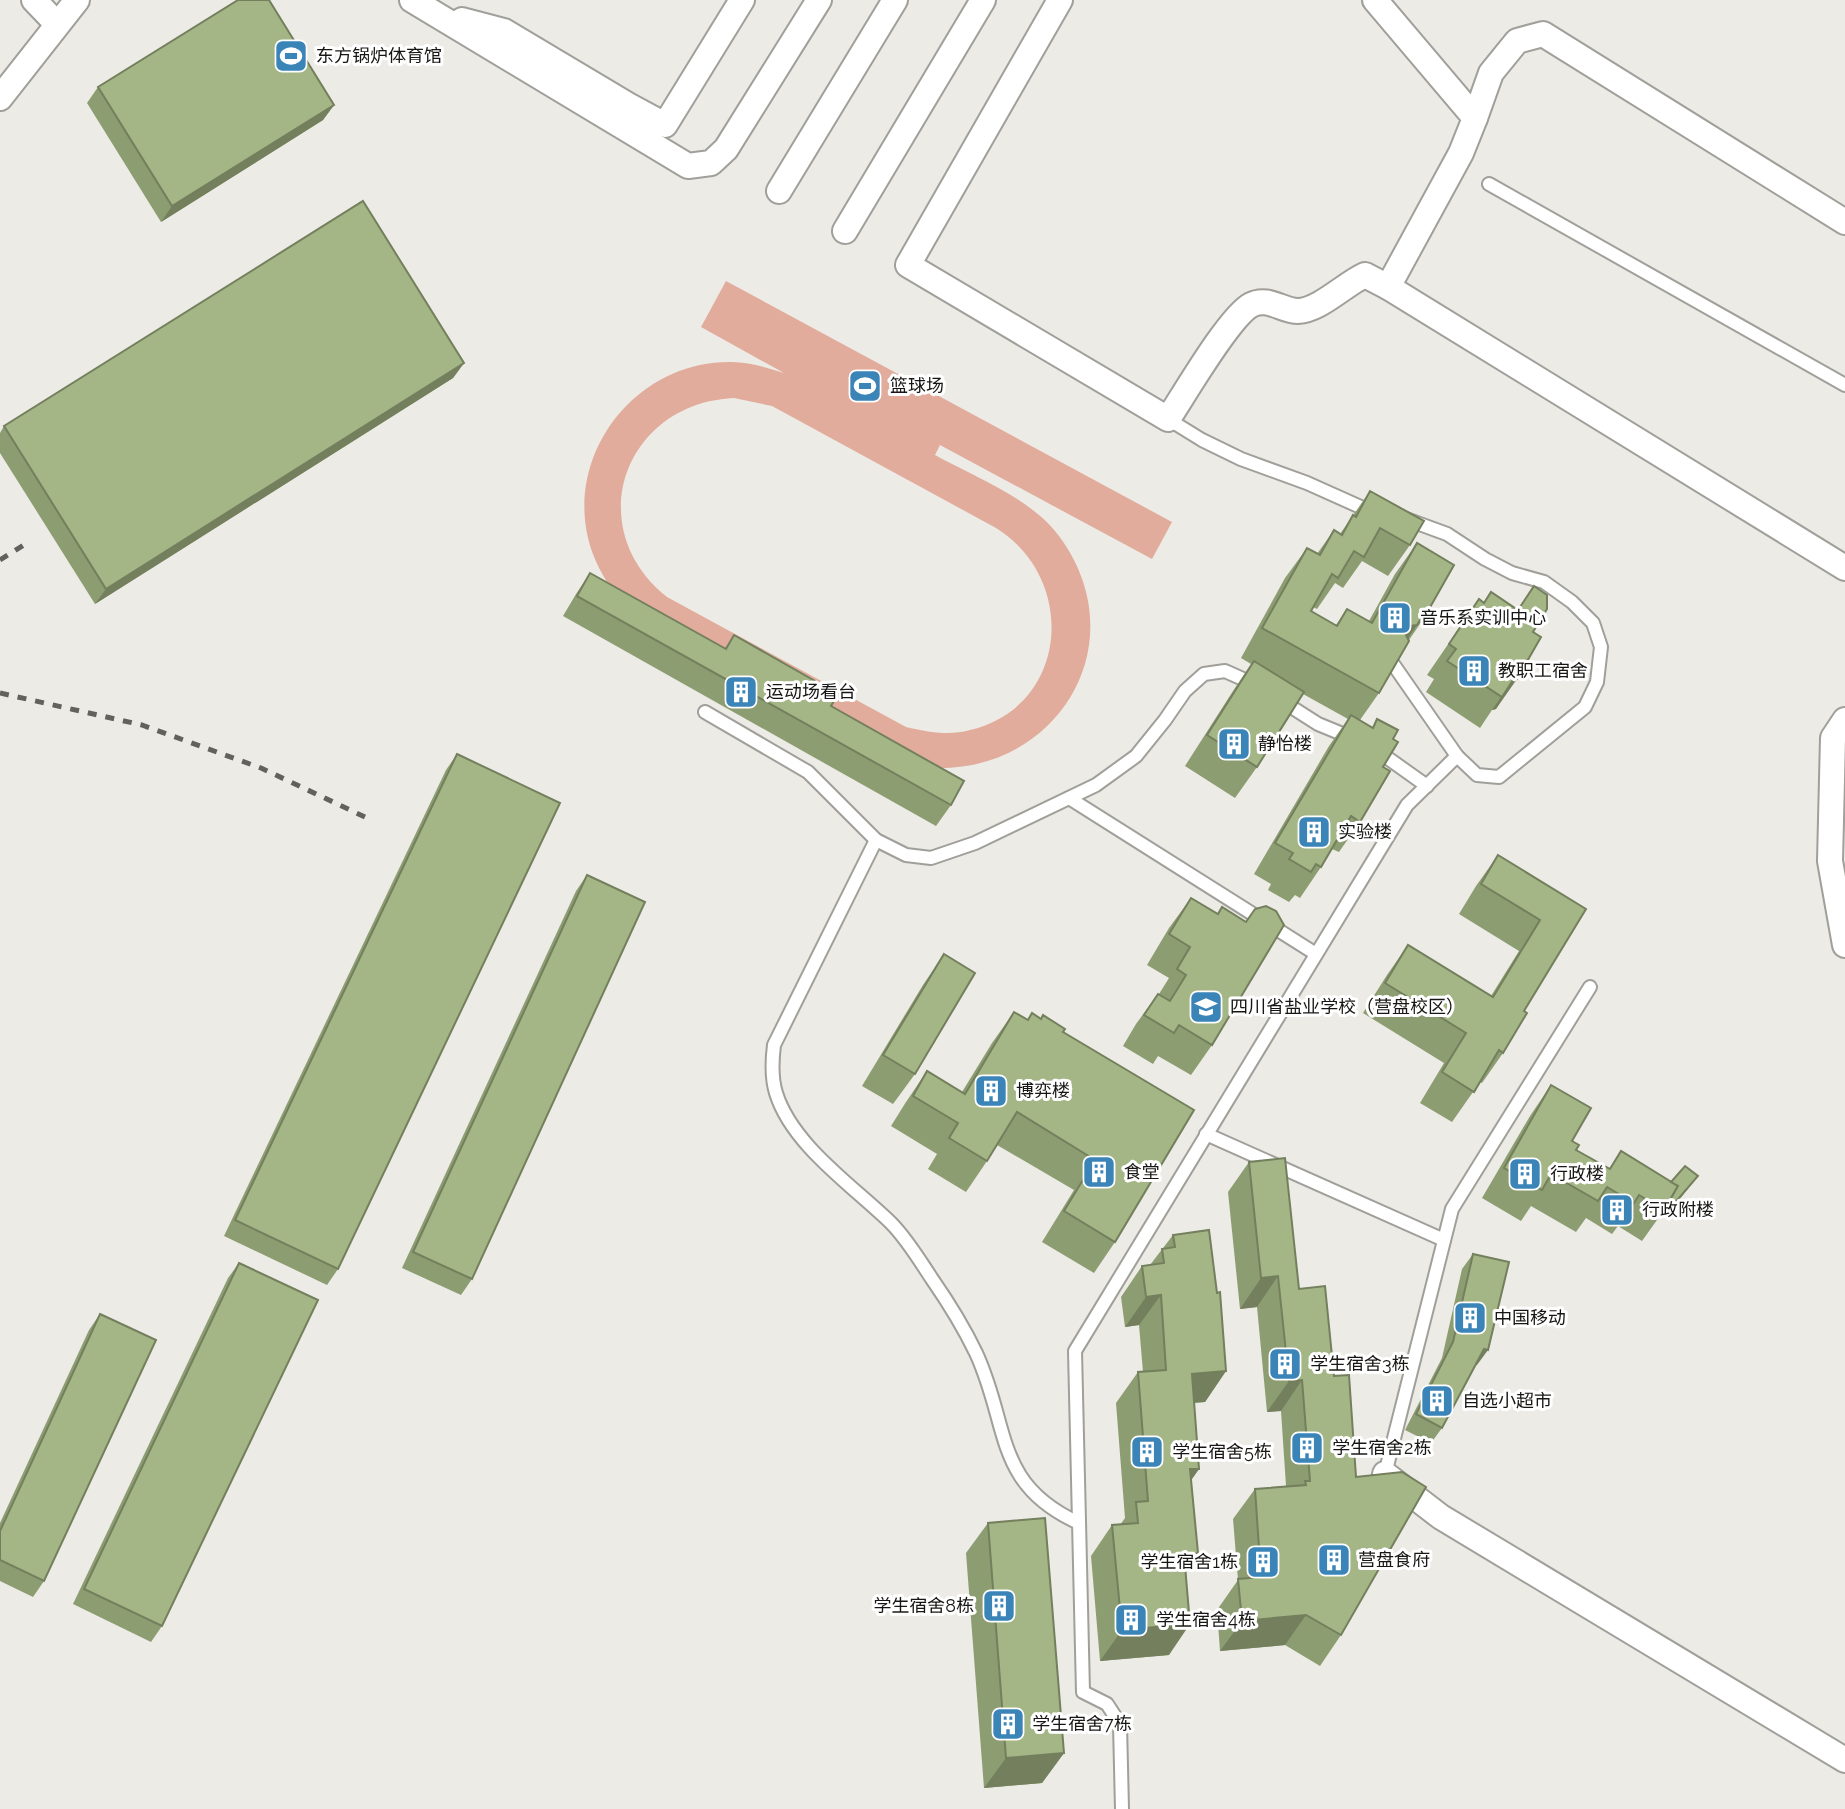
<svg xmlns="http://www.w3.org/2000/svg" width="1845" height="1809" viewBox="0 0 1845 1809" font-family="Raleway,'Noto Sans SC',sans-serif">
  <rect width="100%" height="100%" fill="#ecebe6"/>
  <path fill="#e2ac9d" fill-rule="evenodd" d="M726,281L1172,522L1152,559L940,445L935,455C975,477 1032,499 1059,536C1137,641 1060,773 932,768L616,596C604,578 593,560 588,538C567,448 640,360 732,362C750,362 768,368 784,373L701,327ZM734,398L772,406L996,528C1079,580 1068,707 970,730C948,736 928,732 906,727L667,597C580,528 624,403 734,398Z"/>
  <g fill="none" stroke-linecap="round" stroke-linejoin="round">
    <defs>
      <g id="service">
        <path d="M1489,184L1845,385"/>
        <path d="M1168,419L1202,440L1241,459L1307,483L1374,513"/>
        <path d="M1393,664L1457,756"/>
        <path d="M1282,701L1318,724L1352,738"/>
        <path d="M705,712L808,772L876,840L906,855L931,858L975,843L1096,785L1136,756L1165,720L1185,691L1204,674L1225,671L1254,684"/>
        <path d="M1375,749L1427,786"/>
        <path d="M1069,798L1316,954"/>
        <path d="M876,840L774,1045C772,1061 771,1077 776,1093C792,1145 853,1186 891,1223C907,1239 920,1261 932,1279C948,1302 964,1328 976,1353C1010,1426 993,1484 1079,1523"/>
        <path d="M1206,1134L1444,1240"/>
        <path d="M1385,1474L1452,1209L1590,987"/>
        <path d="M1122,1809L1120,1724L1107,1704L1083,1692L1075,1351L1407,805L1457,756L1477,775L1499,777L1585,707L1597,682L1601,647L1593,623L1572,602L1544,582L1512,573L1485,559L1447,534L1406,519"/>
      </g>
      <g id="minor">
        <path d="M34,0L57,24"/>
        <path d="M412,0L688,166L711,163L726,149L819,0"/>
        <path d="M1060,0L908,265L1168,419C1184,395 1229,317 1251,305C1268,296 1282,311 1298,311C1320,310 1345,284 1365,275L1388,287"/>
        <path d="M1375,0L1475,118L1461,153L1388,287L1845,568"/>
        <path d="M462,20L504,31L628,105L665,125L742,0"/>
        <path d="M0,98L77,0"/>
        <path d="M1475,118L1491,73L1517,41L1543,34L1845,222"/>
        <path d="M779,191L895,0"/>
        <path d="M845,231L983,0"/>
        <path d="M1845,720L1833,738L1830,861L1845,945"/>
        <path d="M1385,1474L1441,1517L1845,1760"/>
      </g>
    </defs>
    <use href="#service" stroke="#a09f9a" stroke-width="16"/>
    <use href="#minor" stroke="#a09f9a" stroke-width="28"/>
    <use href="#service" stroke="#fff" stroke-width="12"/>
    <use href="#minor" stroke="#fff" stroke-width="24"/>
    <g stroke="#62615e" stroke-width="5" stroke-dasharray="9 9" stroke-linecap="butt">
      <path d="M0,560L30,541"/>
      <path d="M0,693L142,725L261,768L365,817"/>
    </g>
  </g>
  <g fill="#8d9d72">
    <path d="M98,87L334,105L323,120L161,222L87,103Z"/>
    <path d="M464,363L453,378L95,604L0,453V433L4,426Z"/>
    <path d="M1370,491L1410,545L1388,576L1362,561L1343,588L1335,583L1317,609L1313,607L1311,611L1336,625L1347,609L1369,621L1395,574L1417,543L1424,618L1409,640L1379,693L1360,720L1372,728L1377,719L1393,739L1383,767L1360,822L1339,852L1332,849L1321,867L1300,898L1295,895L1289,902L1268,890L1271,884L1254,874L1329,746L1348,719L1303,694L1257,767L1235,798L1185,766L1233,691L1251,664L1241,658L1285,578L1307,548L1317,554L1334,530L1340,534Z"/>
    <path d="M590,573L725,648L734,635L831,706L951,805L936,826L563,616L576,594Z"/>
    <path d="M1479,599L1533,632L1496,709L1492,710L1480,728L1426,692L1434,679L1427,675Z"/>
    <path d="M457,754L338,1269L327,1285L224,1236L446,770Z"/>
    <path d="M1498,855L1586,909L1524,1011L1503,1053L1482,1083L1480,1082L1452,1122L1420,1103L1444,1063L1363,1013L1387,975L1408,945L1491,996L1519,951L1459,914L1476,886Z"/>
    <path d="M587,875L472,1279L461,1295L402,1268L576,891Z"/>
    <path d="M1191,898L1218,914L1245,922L1255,909L1212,1045L1191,1075L1158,1056L1153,1064L1123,1046L1136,1024L1158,994H1159L1169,978L1147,965L1169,928Z"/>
    <path d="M944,954L915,1074L893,1104L862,1086L923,985Z"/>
    <path d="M1014,1012L1027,1020L1032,1013L1063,1032L1115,1242L1094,1273L1042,1242L1074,1190L997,1145L987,1161L966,1192L928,1169L937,1154L891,1126L906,1102L927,1071L962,1092L992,1043Z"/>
    <path d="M1551,1085L1576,1150L1609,1169L1621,1151L1671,1182L1690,1186L1666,1216L1662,1213L1642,1241L1618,1226L1612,1234L1586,1218L1576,1232L1531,1206L1521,1221L1482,1198L1530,1116Z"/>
    <path d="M1249,1162L1299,1289L1341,1635L1320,1666L1285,1645L1220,1651L1217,1610L1238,1580L1233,1519L1255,1489L1286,1486L1281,1411L1267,1412L1257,1307L1240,1309L1228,1192Z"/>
    <path d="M1173,1235L1226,1371L1205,1402L1194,1403L1199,1469L1191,1480L1186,1570L1169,1655L1100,1661L1091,1556L1112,1525H1120L1125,1518L1116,1403L1138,1372H1143L1139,1325L1125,1327L1121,1297L1142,1266L1150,1265Z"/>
    <path d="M1473,1254L1477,1365H1475L1442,1428L1431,1443L1405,1430L1442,1358L1462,1269Z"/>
    <path d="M239,1263L162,1626L151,1642L73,1604L228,1278Z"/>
    <path d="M100,1314L44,1581L33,1597L0,1581V1523L89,1330Z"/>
    <path d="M988,1523L1064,1753L1042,1783L984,1788L966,1553Z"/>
  </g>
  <g fill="#737f5d">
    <path d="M334,105L323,120L161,222L172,206Z"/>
    <path d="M464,363L453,378L95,604L106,589Z"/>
    <path d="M1417,625L1396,656L1407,629L1410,626Z"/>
    <path d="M1517,679L1496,709L1492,710L1513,680Z"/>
    <path d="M1698,1176L1666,1216L1673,1205Z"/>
    <path d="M1278,1276L1257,1307L1240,1309L1261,1278Z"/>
    <path d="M1161,1295L1139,1325L1125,1327L1146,1297Z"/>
    <path d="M1484,1349L1488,1350L1477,1365L1473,1364Z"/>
    <path d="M1226,1371L1205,1402L1170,1404L1192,1374Z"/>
    <path d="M1302,1380L1281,1411L1267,1412L1289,1381Z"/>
    <path d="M1190,1469H1199L1178,1499Z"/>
    <path d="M1198,1553L1177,1583L1184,1554Z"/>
    <path d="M1306,1615L1285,1645L1220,1651L1242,1621Z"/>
    <path d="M1190,1624L1169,1655L1100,1661L1122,1630Z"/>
    <path d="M1064,1753L1042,1783L984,1788L1006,1758Z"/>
  </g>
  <g fill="#a4b685" stroke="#737f5d" stroke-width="2">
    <path d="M238,0H269L334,105L172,206L98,87Z"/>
    <path d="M363,201L464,363L106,589L4,426Z"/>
    <path d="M1370,491L1424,521L1410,545L1380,528L1364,557L1354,551L1338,578L1332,574L1311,611L1337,626L1347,609L1372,623L1417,543L1454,565L1424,618L1422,617L1417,625L1410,626L1407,629L1406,635L1409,641L1379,693L1262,628L1307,548L1320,555L1334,530L1342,535L1353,515L1356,517Z"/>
    <path d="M590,573L726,649L734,635L838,694L831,706L964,781L951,805L577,596Z"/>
    <path d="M1534,586L1547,595V609L1533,632L1541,637L1517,679L1513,680L1502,697L1447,661L1456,649L1449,644L1479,599L1484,603L1491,592L1518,610Z"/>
    <path d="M1254,661L1304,692L1257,767L1207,735Z"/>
    <path d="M1351,715L1373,728L1377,719L1398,730L1393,739L1398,742L1383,767L1390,771L1360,822L1351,816L1321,867L1316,864L1311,872L1289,859L1293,853L1275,843Z"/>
    <path d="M457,754L560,803L338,1269L235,1220Z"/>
    <path d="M1498,855L1586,909L1524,1011L1527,1013L1503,1053L1499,1050L1474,1092L1442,1072L1466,1033L1385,983L1408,945L1493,997L1540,920L1481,884Z"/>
    <path d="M587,875L645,902L472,1279L413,1252Z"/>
    <path d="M1191,898L1218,914L1222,907L1246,922L1255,909L1266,906L1276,911L1284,925L1212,1045L1179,1025L1174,1033L1144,1015L1158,994L1170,1001L1186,975L1177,969L1190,947L1169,934Z"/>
    <path d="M944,954L975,973L915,1074L883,1055Z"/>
    <path d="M1014,1012L1028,1020L1032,1013L1041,1019L1043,1015L1065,1029L1063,1032L1194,1110L1115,1242L1064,1211L1095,1160L1017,1112L987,1161L949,1138L958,1123L913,1096L927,1071L965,1094Z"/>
    <path d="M1551,1085L1591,1108L1572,1141L1579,1145L1576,1150L1610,1169L1621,1151L1678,1186L1664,1210L1639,1195L1634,1203L1607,1187L1598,1201L1551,1174L1542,1190L1504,1168Z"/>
    <path d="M1285,1158L1299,1289L1325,1286L1334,1376L1349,1375L1356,1477L1402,1472L1426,1487L1341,1635L1306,1615L1242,1621L1238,1579L1261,1577L1255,1489L1306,1485L1305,1481H1310L1302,1380L1289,1381L1278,1276L1261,1278L1249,1162Z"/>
    <path d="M1685,1166L1698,1176L1673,1205L1669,1202L1678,1186L1671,1182Z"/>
    <path d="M1209,1230L1217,1293L1220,1292L1226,1371L1192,1374L1199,1469H1190L1198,1553L1184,1554L1190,1624L1122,1630L1112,1525L1138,1523L1136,1502L1148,1501L1138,1372L1166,1370L1161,1295L1146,1297L1142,1266L1164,1263L1162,1249L1175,1247L1173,1235Z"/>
    <path d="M1473,1254L1509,1262L1488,1350L1484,1349L1442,1428L1416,1414L1453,1342Z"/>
    <path d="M239,1263L318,1300L162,1626L84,1589Z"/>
    <path d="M100,1314L156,1340L44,1581L0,1560V1531Z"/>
    <path d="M1045,1518L1064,1753L1006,1758L988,1523Z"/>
  </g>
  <defs>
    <symbol id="stadium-square" viewBox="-11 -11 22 22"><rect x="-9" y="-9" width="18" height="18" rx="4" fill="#3b84b8" stroke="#fff"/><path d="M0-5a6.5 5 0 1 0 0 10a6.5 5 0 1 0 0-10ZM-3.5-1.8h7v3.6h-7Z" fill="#fff"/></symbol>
    <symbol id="building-square" viewBox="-11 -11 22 22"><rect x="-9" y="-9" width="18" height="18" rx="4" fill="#3b84b8" stroke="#fff"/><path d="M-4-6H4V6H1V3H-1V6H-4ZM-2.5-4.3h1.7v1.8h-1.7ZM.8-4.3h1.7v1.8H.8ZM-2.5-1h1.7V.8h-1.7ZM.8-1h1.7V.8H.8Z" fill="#fff"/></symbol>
    <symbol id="university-square" viewBox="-11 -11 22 22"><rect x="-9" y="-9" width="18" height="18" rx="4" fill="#3b84b8" stroke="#fff"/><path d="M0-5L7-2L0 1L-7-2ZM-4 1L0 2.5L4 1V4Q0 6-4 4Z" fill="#fff"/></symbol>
  </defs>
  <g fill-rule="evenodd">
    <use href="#stadium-square" x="272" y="37" width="38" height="38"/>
    <use href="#stadium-square" x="846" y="367" width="38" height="38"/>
    <use href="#building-square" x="1376" y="599" width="38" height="38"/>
    <use href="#building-square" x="1455" y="652" width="38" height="38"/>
    <use href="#building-square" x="722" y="673" width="38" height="38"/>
    <use href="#building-square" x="1215" y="725" width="38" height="38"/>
    <use href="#building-square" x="1295" y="813" width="38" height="38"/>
    <use href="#university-square" x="1187" y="988" width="38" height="38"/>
    <use href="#building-square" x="972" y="1072" width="38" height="38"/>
    <use href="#building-square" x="1080" y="1153" width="38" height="38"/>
    <use href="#building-square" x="1506" y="1155" width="38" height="38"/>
    <use href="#building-square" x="1598" y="1191" width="38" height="38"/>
    <use href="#building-square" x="1451" y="1299" width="38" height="38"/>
    <use href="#building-square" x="1266" y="1345" width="38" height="38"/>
    <use href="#building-square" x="1418" y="1382" width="38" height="38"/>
    <use href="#building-square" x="1288" y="1429" width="38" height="38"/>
    <use href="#building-square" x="1128" y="1433" width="38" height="38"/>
    <use href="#building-square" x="1315" y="1541" width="38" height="38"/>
    <use href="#building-square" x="1244" y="1543" width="38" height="38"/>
    <use href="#building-square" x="980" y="1587" width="38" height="38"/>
    <use href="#building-square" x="1112" y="1601" width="38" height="38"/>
    <use href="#building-square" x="989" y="1705" width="38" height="38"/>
  </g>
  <g text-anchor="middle" stroke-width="6" stroke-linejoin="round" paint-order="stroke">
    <g font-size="18" fill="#171614" stroke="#fff" text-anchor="start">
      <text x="316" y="62">东方锅炉体育馆</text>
      <text x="890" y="392">篮球场</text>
      <text x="1420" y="624">音乐系实训中心</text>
      <text x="1498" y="677">教职工宿舍</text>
      <text x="766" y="698">运动场看台</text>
      <text x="1258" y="750">静怡楼</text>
      <text x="1338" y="838">实验楼</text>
      <text x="1230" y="1013">四川省盐业学校（营盘校区）</text>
      <text x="1016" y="1097">博弈楼</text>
      <text x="1124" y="1178">食堂</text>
      <text x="1550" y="1180">行政楼</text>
      <text x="1642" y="1216">行政附楼</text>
      <text x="1494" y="1324">中国移动</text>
      <text x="1310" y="1370">学生宿舍3栋</text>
      <text x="1462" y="1407">自选小超市</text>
      <text x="1332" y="1454">学生宿舍2栋</text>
      <text x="1172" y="1458">学生宿舍5栋</text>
      <text x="1358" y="1566">营盘食府</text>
      <text x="1238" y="1568" text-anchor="end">学生宿舍1栋</text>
      <text x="974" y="1612" text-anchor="end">学生宿舍8栋</text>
      <text x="1156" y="1626">学生宿舍4栋</text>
      <text x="1032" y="1730">学生宿舍7栋</text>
    </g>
  </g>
</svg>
